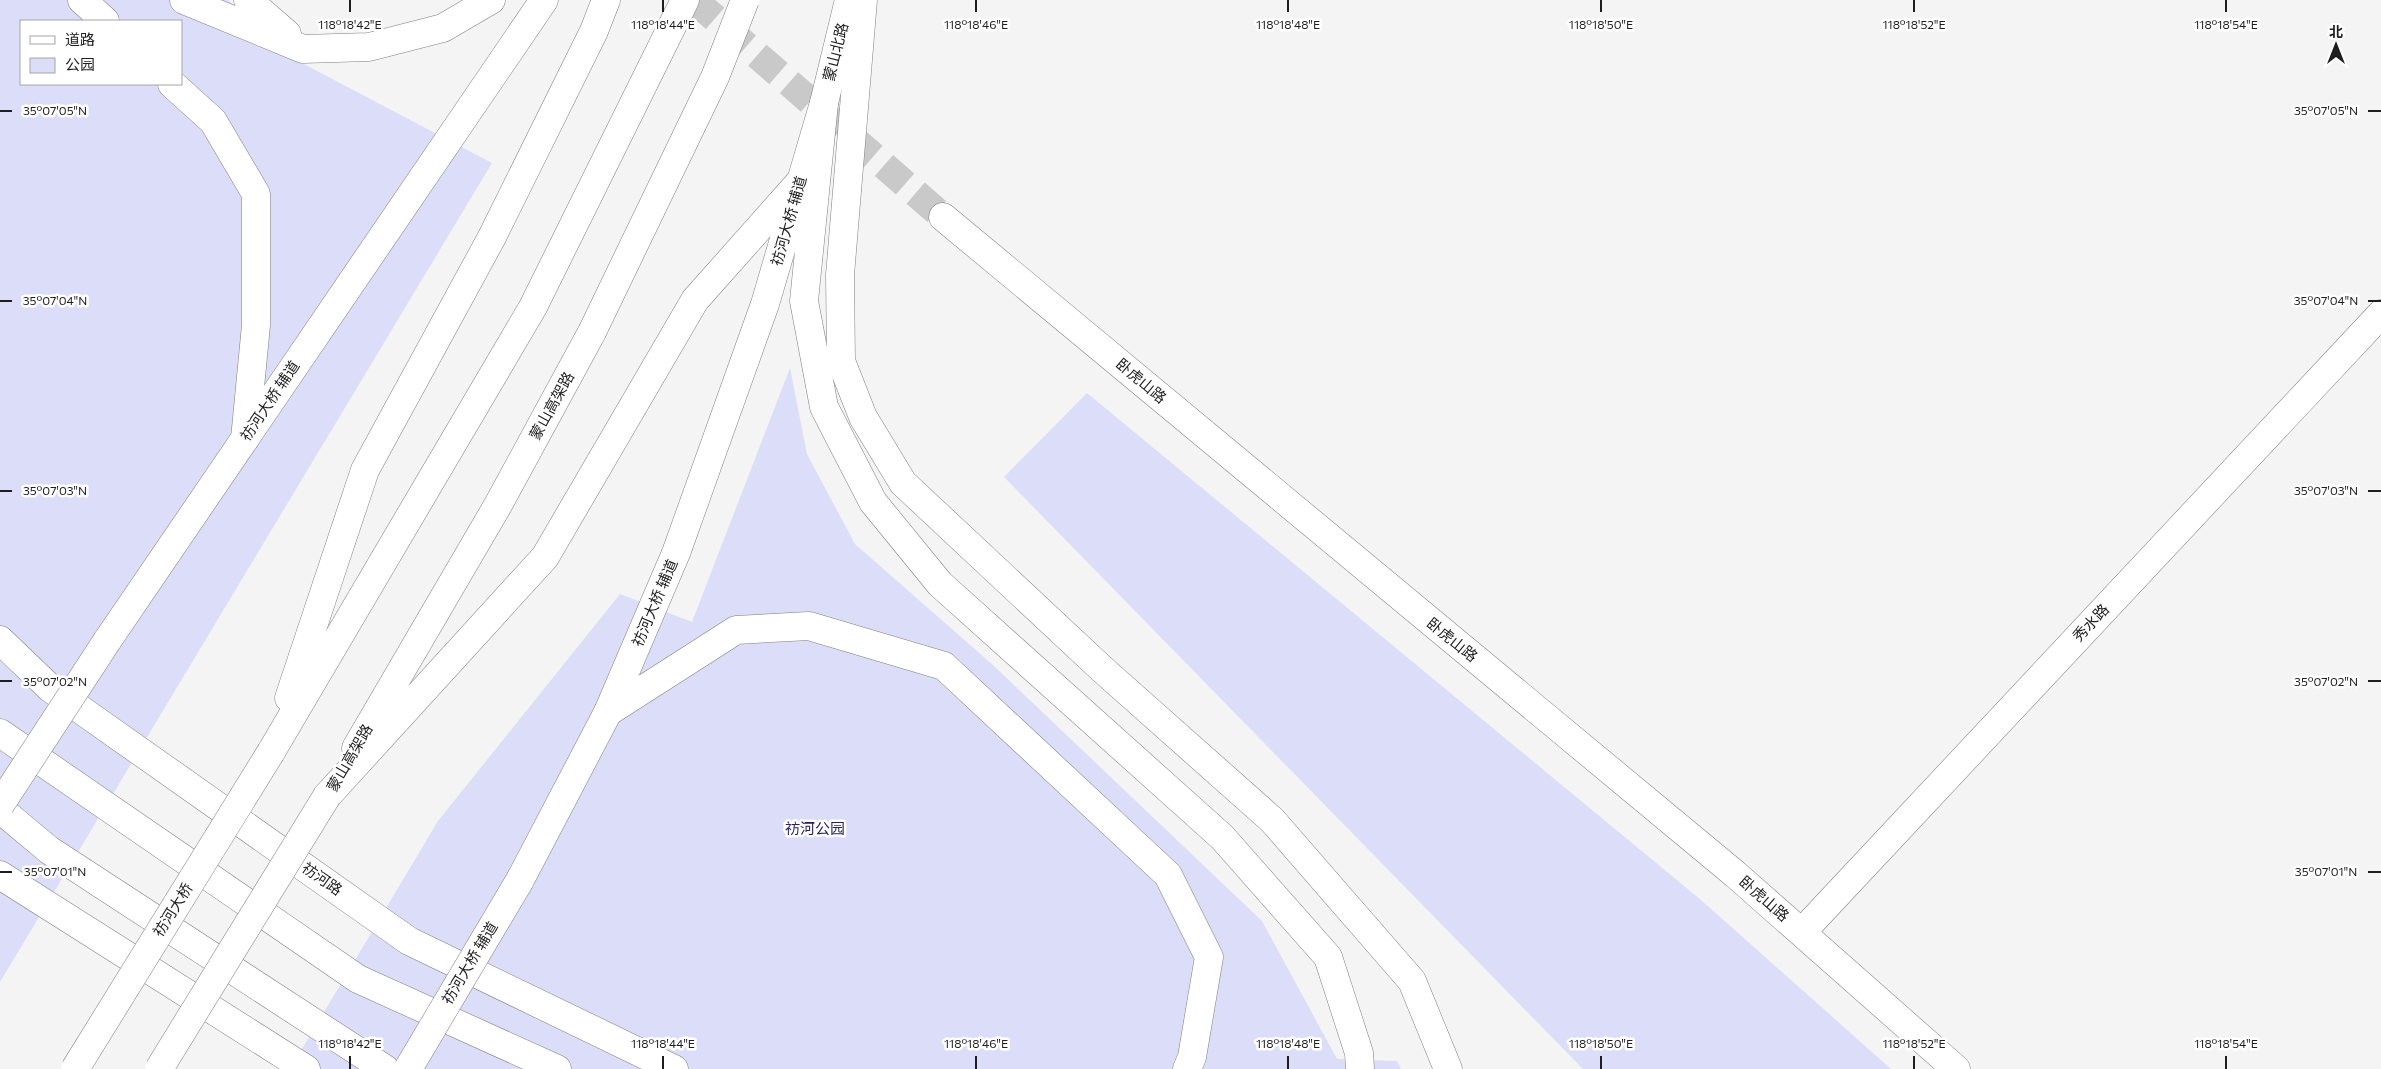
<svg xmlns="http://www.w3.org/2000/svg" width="2381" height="1069" viewBox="0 0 2381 1069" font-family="Commissioner,'Noto Sans SC',sans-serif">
  <rect width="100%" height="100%" fill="#f4f4f5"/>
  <g fill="#dcddf8" fill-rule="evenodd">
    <path d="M0,0H228L300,62L492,163L0,982ZM21,21H181V84H21Z"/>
    <path d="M790,368L807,454L855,544L994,666L1262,921L1337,1059L1397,1061L1401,1069H290L438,821L620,594L692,622Z"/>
    <path d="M1087,393L1701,900L1891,1069H1583L1004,477Z"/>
  </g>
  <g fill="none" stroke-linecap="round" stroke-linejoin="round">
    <path stroke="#c9c9ca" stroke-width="28" stroke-dasharray="28 14" stroke-linecap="butt" d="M694,0L943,217"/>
    <defs>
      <g id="tertiary">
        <path d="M943,217L1735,874L1956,1069"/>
        <path d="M1802,932L2381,314"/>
      </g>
      <g id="secondary">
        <path d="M107,641L544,0"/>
        <path d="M520,880L608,712L676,553L765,304L824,103L849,0"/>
      </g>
      <g id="primary">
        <path d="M82,0L105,21"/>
        <path d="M184,0L303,49L369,47L443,28L491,0"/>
        <path d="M248,0L287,34"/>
        <path d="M863,0L840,275L841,361L863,417L903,483L1102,669L1272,820L1412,981L1448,1069"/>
        <path d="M172,84L213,121L256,194V325L245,439"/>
        <path d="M824,103L804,301L824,407L873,502L940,584L1222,837L1328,957L1359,1053L1360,1069"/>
        <path d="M0,640L50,688L409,941L674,1069"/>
        <path d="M608,712L736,630L809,626L944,666L1168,875L1209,957L1192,1057L1187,1069"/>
        <path d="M0,733L358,979L557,1069"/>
        <path d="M0,809L49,850L385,1069"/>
        <path d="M0,875L306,1069"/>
      </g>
      <g id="trunk">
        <path d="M289,698L365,470L492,237L594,31L606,0"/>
        <path d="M356,748L498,505L592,332"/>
        <path d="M271,752L533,307L685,0"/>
        <path d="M327,796L545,557L695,300L799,183"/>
      </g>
    </defs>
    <use href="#tertiary" stroke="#7f7f80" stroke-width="29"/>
    <use href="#secondary" stroke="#7f7f80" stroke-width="29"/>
    <use href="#primary" stroke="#7f7f80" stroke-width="29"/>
    <use href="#trunk" stroke="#7f7f80" stroke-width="29"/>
    <use href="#tertiary" stroke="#fff" stroke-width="28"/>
    <use href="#secondary" stroke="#fff" stroke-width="28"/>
    <use href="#primary" stroke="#fff" stroke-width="28"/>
    <use href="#trunk" stroke="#fff" stroke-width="28"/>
    <defs>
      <g id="secondary-bridge">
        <path d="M0,805L107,641"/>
        <path d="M408,1069L520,880"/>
      </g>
      <g id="trunk-bridge">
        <path d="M592,332L715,77L745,0"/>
        <path d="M75,1069L271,752"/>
        <path d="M159,1069L327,796"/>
      </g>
    </defs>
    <use href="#secondary-bridge" stroke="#7f7f80" stroke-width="29" stroke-linecap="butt"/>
    <use href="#trunk-bridge" stroke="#7f7f80" stroke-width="29" stroke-linecap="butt"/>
    <use href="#secondary-bridge" stroke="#fff" stroke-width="28"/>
    <use href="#trunk-bridge" stroke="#fff" stroke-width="28"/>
  </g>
  <path fill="none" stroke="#1e1e1f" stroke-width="2" d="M350,0V12M663,0V12M976,0V12M1288,0V12M1601,0V12M1914,0V12M2226,0V12M0,111H12M2368,111H2381M0,301H12M2368,301H2381M0,491H12M2368,491H2381M0,681H12M2368,681H2381M0,872H12M2368,872H2381M350,1056V1069M663,1056V1069M976,1056V1069M1288,1056V1069M1601,1056V1069M1914,1056V1069M2226,1056V1069"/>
  <g text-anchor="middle" stroke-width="5" stroke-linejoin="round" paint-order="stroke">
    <g font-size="15" fill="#1e1e1f" stroke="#fff">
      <text transform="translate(836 52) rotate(-76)" y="5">蒙山北路</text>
      <text transform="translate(789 221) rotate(-74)" y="5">祊河大桥 辅道</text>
      <text transform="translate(1141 381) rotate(40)" y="5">卧虎山路</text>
      <text transform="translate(270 401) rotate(-56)" y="5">祊河大桥 辅道</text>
      <text transform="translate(552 406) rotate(-61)" y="5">蒙山高架路</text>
      <text transform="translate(655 603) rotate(-67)" y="5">祊河大桥 辅道</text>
      <text transform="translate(2091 623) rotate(-47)" y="5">秀水路</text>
      <text transform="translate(1452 640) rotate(39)" y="5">卧虎山路</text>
      <text transform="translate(350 758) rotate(-60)" y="5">蒙山高架路</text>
      <text transform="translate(322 879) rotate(35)" y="5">祊河路</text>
      <text transform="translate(1764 899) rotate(41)" y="5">卧虎山路</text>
      <text transform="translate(173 910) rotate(-58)" y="5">祊河大桥</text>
      <text transform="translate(470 963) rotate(-59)" y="5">祊河大桥 辅道</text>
    </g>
    <g font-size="15" fill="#251d5c" stroke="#fff">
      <text x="815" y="834">祊河公园</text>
    </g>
  </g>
  <g font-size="12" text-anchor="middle" fill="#1e1e1f" stroke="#fff" stroke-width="5" stroke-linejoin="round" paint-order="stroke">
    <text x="350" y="29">118°18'42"E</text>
    <text x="663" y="29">118°18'44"E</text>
    <text x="976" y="29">118°18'46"E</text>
    <text x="1288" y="29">118°18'48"E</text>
    <text x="1601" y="29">118°18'50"E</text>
    <text x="1914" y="29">118°18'52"E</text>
    <text x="2226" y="29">118°18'54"E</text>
    <text x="55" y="115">35°07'05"N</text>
    <text x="2326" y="115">35°07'05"N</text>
    <text x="55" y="305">35°07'04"N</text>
    <text x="2326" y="305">35°07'04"N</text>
    <text x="55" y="495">35°07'03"N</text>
    <text x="2326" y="495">35°07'03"N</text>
    <text x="55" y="686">35°07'02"N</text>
    <text x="2326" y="686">35°07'02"N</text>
    <text x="55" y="876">35°07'01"N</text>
    <text x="2326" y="876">35°07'01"N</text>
    <text x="350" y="1048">118°18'42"E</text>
    <text x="663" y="1048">118°18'44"E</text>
    <text x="976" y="1048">118°18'46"E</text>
    <text x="1288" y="1048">118°18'48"E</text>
    <text x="1601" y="1048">118°18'50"E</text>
    <text x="1914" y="1048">118°18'52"E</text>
    <text x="2226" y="1048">118°18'54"E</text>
  </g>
  <rect x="20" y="20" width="162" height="65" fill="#ffffff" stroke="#a5a5a5"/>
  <rect x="30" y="36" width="25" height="8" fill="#ffffff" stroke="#a5a5a5"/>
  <text x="65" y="45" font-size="15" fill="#1e1e1f">道路</text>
  <rect x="30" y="58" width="25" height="15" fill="#dcddf8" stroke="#a5a5a5"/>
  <text x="65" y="70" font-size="15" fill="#1e1e1f">公园</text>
  <g transform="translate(2336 45)" stroke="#ffffff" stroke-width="4" paint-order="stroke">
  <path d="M0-4L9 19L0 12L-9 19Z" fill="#1e1e1f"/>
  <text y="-8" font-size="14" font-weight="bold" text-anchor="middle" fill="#1e1e1f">北</text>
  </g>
</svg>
